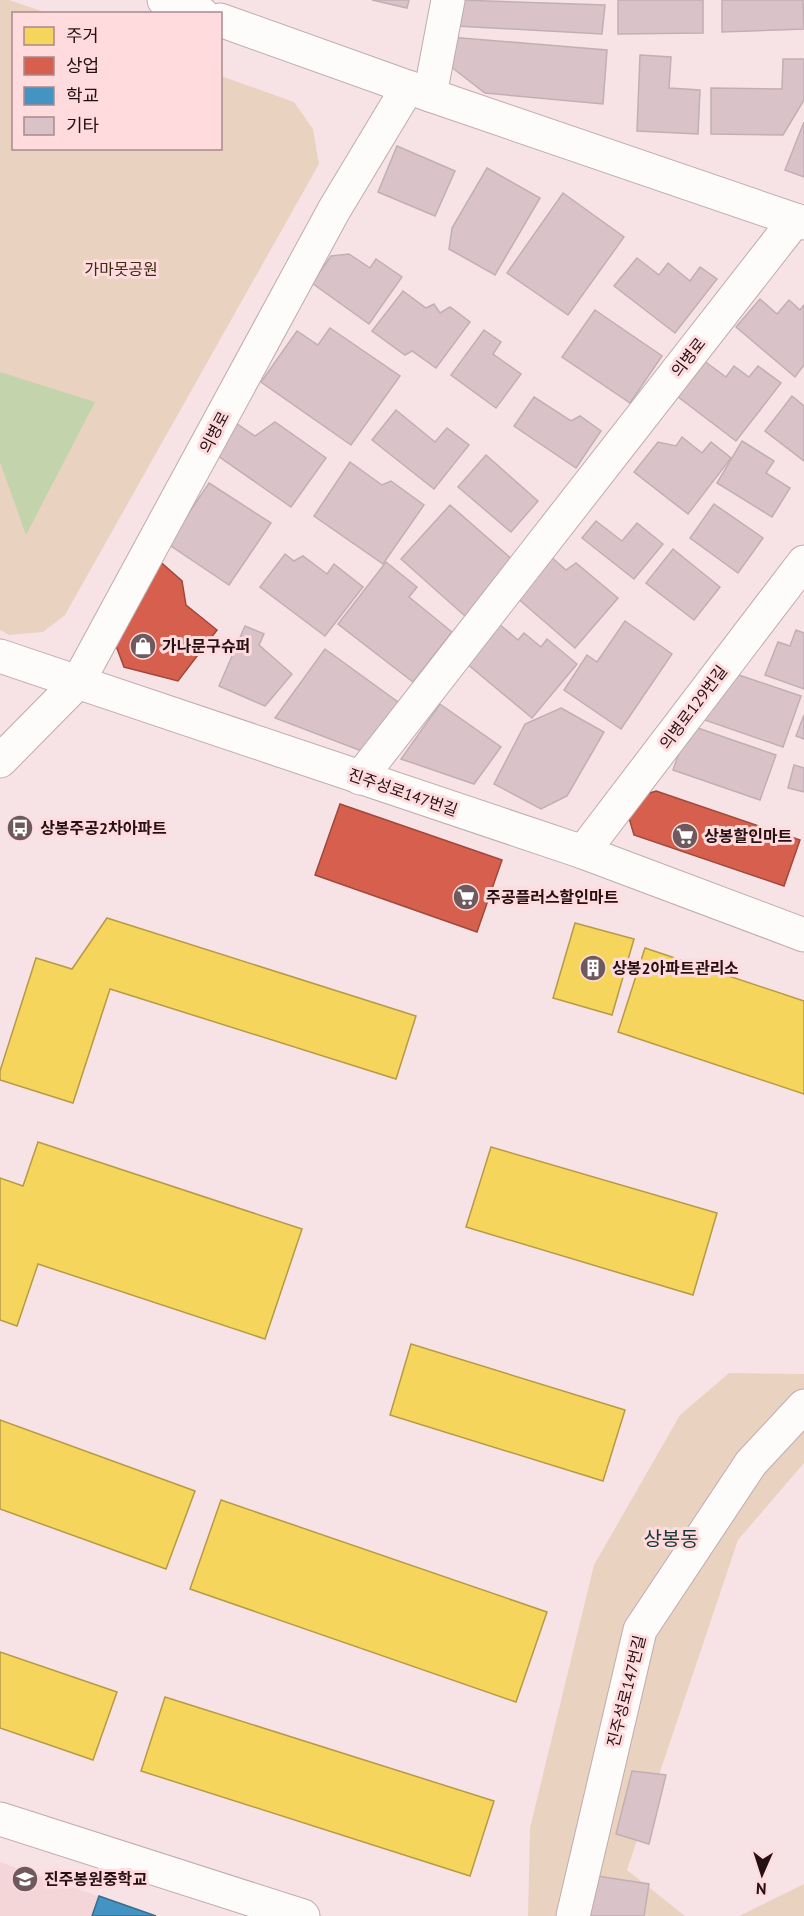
<svg xmlns="http://www.w3.org/2000/svg" width="804" height="1916" viewBox="0 0 804 1916" font-family="'PT Sans','Noto Sans KR',sans-serif">
  <rect width="100%" height="100%" fill="#f7e3e5"/>
  <path fill="#f4d5d8" d="M0,1862L156,1916H0Z"/>
  <g fill="#ead2c1">
    <path d="M0,0H9L47,13L14,14V148H220L221,76L294,102L313,129L319,164L65,615L43,632L9,635L0,630Z"/>
    <path d="M729,1373L804,1374V1463L738,1540L627,1870L685,1916H528L530,1828L594,1565L680,1415Z"/>
    <path d="M804,1884V1916H739Z"/>
  </g>
  <path fill="#c3d4ac" d="M0,372L95,402L26,535L0,462Z"/>
  <g fill="#f6d55c" stroke="#b79a46" stroke-width="1.5">
    <path d="M107,918L416,1016L396,1079L110,989L73,1103L0,1080V1071L36,958L72,969Z"/>
    <path d="M575,923L634,939L612,1015L553,998Z"/>
    <path d="M645,948L804,1001V1094L618,1032Z"/>
    <path d="M38,1142L302,1229L265,1339L38,1264L17,1326L0,1320V1178L23,1186Z"/>
    <path d="M491,1147L717,1213L693,1295L466,1227Z"/>
    <path d="M411,1344L625,1410L603,1481L390,1415Z"/>
    <path d="M0,1420L195,1491L166,1569L0,1509Z"/>
    <path d="M221,1500L547,1612L516,1702L190,1589Z"/>
    <path d="M0,1652L117,1692L93,1760L0,1728Z"/>
    <path d="M165,1697L494,1801L470,1876L141,1771Z"/>
  </g>
  <g fill="#d6604d" stroke="#a1483c" stroke-width="1.5">
    <path d="M156,558L182,581L186,605L217,630L178,681L124,667L115,643Z"/>
    <path d="M656,791L800,840L784,886L634,835L624,801Z"/>
    <path d="M340,804L502,860L477,932L315,875Z"/>
  </g>
  <path fill="#4393c3" stroke="#3a6c8e" stroke-width="1.5" d="M99,1896L156,1916H92Z"/>
  <g fill="#d9c3c9" stroke="#c1afb4" stroke-width="1.5">
    <path d="M372,0H409L407,8Z"/>
    <path d="M459,0L605,5L602,34L457,26Z"/>
    <path d="M618,0H703V33L618,34Z"/>
    <path d="M722,0H803L804,29L722,32Z"/>
    <path d="M449,37L607,50L603,104L485,93L446,63Z"/>
    <path d="M640,55L671,57L669,88L700,90L698,134L637,131Z"/>
    <path d="M783,59H804V100L783,135L711,134V88L782,89Z"/>
    <path d="M804,122V177L785,170Z"/>
    <path d="M397,146L455,171L435,216L378,192Z"/>
    <path d="M487,168L540,198L495,275L449,249L452,228Z"/>
    <path d="M563,193L624,237L568,315L507,273Z"/>
    <path d="M349,254L370,268L376,259L402,277L369,324L312,283L331,256Z"/>
    <path d="M637,258L659,275L668,263L690,281L700,267L717,279L675,333L614,286Z"/>
    <path d="M403,291L426,308L434,304L440,313L450,307L470,322L436,368L412,351L405,355L372,331Z"/>
    <path d="M760,299L777,314L789,300L800,310L804,305V365L795,377L736,327Z"/>
    <path d="M595,310L662,356L630,403L562,357Z"/>
    <path d="M330,328L400,376L351,445L261,382L297,331L318,345Z"/>
    <path d="M484,330L501,342L493,354L521,374L496,408L451,375Z"/>
    <path d="M703,360L726,377L734,366L749,377L758,366L781,383L736,441L677,396Z"/>
    <path d="M792,396L804,406V461L765,431Z"/>
    <path d="M534,397L571,421L580,416L601,431L576,468L514,426Z"/>
    <path d="M396,410L435,442L447,428L469,445L434,489L372,440Z"/>
    <path d="M233,421L255,436L275,422L326,458L291,507L211,451Z"/>
    <path d="M682,437L702,453L711,442L731,458L688,514L634,472L658,442L676,446Z"/>
    <path d="M742,441L774,461L766,473L790,488L772,517L717,483Z"/>
    <path d="M486,455L538,501L511,532L458,487Z"/>
    <path d="M350,462L382,485L391,481L424,505L383,564L314,516Z"/>
    <path d="M209,483L271,523L229,585L168,544Z"/>
    <path d="M714,504L763,538L738,573L690,538Z"/>
    <path d="M450,505L514,561L465,616L401,559Z"/>
    <path d="M596,521L622,541L637,523L663,544L634,579L582,538Z"/>
    <path d="M673,549L720,587L694,620L646,583Z"/>
    <path d="M285,554L294,561L303,556L327,574L334,564L363,587L325,636L260,587Z"/>
    <path d="M550,556L566,570L576,563L618,598L575,648L516,597Z"/>
    <path d="M386,562L417,587L409,597L452,632L413,682L338,624Z"/>
    <path d="M625,621L672,654L621,729L564,690L587,655L597,662Z"/>
    <path d="M499,624L518,640L524,633L541,647L547,639L577,664L532,718L466,663Z"/>
    <path d="M245,626L264,634L259,645L292,674L265,706L219,686Z"/>
    <path d="M796,630L804,633V689L765,675L778,642L790,646Z"/>
    <path d="M325,649L402,705L367,753L275,718Z"/>
    <path d="M733,673L801,696L783,747L696,717Z"/>
    <path d="M440,704L501,747L474,784L401,759Z"/>
    <path d="M561,708L604,732L567,796L541,809L494,784L525,724Z"/>
    <path d="M804,715V739L796,736Z"/>
    <path d="M689,725L776,755L760,800L673,770Z"/>
    <path d="M794,765L804,768V792L788,788Z"/>
    <path d="M632,1771L666,1775L649,1844L616,1834Z"/>
    <path d="M597,1876L649,1884L644,1916H590Z"/>
  </g>
  <g fill="none" stroke-linecap="round" stroke-linejoin="round">
    <defs>
      <g id="minor">
        <path d="M430,95L448,0"/>
        <path d="M0,656L583,852L804,935"/>
        <path d="M0,761L78,682L334,210L408,87"/>
        <path d="M360,778L795,220"/>
        <path d="M583,852L804,562"/>
        <path d="M0,1819L303,1916"/>
        <path d="M573,1916L640,1630L751,1463L804,1406"/>
      </g>
      <g id="tertiary">
        <path d="M164,0L202,14"/>
        <path d="M220,20L430,95L804,223"/>
      </g>
    </defs>
    <use href="#minor" stroke="#bfacae" stroke-width="35"/>
    <use href="#tertiary" stroke="#bfacae" stroke-width="35"/>
    <use href="#minor" stroke="#fefbfb" stroke-width="33"/>
    <use href="#tertiary" stroke="#fefbfb" stroke-width="33"/>
  </g>
  <defs>
    <symbol id="shop-disc" viewBox="-11 -11 22 22"><circle r="9.5" fill="#6e5a5c" stroke="#ffdbde"/><path d="M-5-2.5h2.3a2.7 3.5 0 0 1 5.4 0H5L5.5 6h-11ZM-1.5-2.5h3a1.5 2.3 0 0 0-3 0Z" fill="#fff"/></symbol>
    <symbol id="bus-disc" viewBox="-11 -11 22 22"><circle r="9.5" fill="#6e5a5c" stroke="#ffdbde"/><path d="M-5-6H5V4H4V6H2V4H-2V6H-4V4H-5ZM-3.5-4V0h7V-4ZM-3.5 1.2v1.5H-2V1.2ZM2 1.2v1.5H3.5V1.2Z" fill="#fff"/></symbol>
    <symbol id="supermarket-disc" viewBox="-11 -11 22 22"><circle r="9.5" fill="#6e5a5c" stroke="#ffdbde"/><path d="M-6-5.5h2.5l.6 2H6L4.5 2H-2.5L-4.4-4H-6ZM-1.5 3.2a1.3 1.3 0 1 0 .1 0ZM3 3.2a1.3 1.3 0 1 0 .1 0Z" fill="#fff"/></symbol>
    <symbol id="building-disc" viewBox="-11 -11 22 22"><circle r="9.5" fill="#6e5a5c" stroke="#ffdbde"/><path d="M-4-6H4V6H1V3H-1V6H-4ZM-2.5-4.3h1.7v1.8h-1.7ZM.8-4.3h1.7v1.8H.8ZM-2.5-1h1.7V.8h-1.7ZM.8-1h1.7V.8H.8Z" fill="#fff"/></symbol>
    <symbol id="school-disc" viewBox="-11 -11 22 22"><circle r="9.5" fill="#6e5a5c" stroke="#ffdbde"/><path d="M0-5L7-2L0 1L-7-2ZM-4 1L0 2.5L4 1V4Q0 6-4 4Z" fill="#fff"/></symbol>
  </defs>
  <g fill-rule="evenodd">
    <use href="#shop-disc" x="128" y="631" width="30" height="30"/>
    <use href="#bus-disc" x="5" y="813" width="30" height="30"/>
    <use href="#supermarket-disc" x="670" y="821" width="30" height="30"/>
    <use href="#supermarket-disc" x="451" y="882" width="30" height="30"/>
    <use href="#building-disc" x="578" y="953" width="30" height="30"/>
    <use href="#school-disc" x="10" y="1864" width="30" height="30"/>
  </g>
  <g text-anchor="middle" stroke-width="6" stroke-linejoin="round" paint-order="stroke">
    <g font-size="16" fill="#3d2b12" stroke="#ffdbde">
      <text x="121" y="275">가마못공원</text>
    </g>
    <g font-size="16" fill="#251113" stroke="#ffdbde">
      <text transform="translate(688 357) rotate(-52)" y="6">의병로</text>
      <text transform="translate(214 432) rotate(-62)" y="6">의병로</text>
      <text transform="translate(693 707) rotate(-53)" y="6">의병로129번길</text>
      <text transform="translate(403 792) rotate(19)" y="6">진주성로147번길</text>
      <text transform="translate(626 1691) rotate(-76)" y="6">진주성로147번길</text>
    </g>
    <g font-size="16" font-weight="bold" fill="#251113" stroke="#ffdbde" text-anchor="start">
      <text x="162" y="652">가나문구슈퍼</text>
      <text x="40" y="834">상봉주공2차아파트</text>
      <text x="704" y="842">상봉할인마트</text>
      <text x="486" y="903">주공플러스할인마트</text>
      <text x="612" y="974">상봉2아파트관리소</text>
      <text x="44" y="1885">진주봉원중학교</text>
    </g>
    <g font-size="20" fill="#153837" stroke="#ffdbde">
      <text x="671" y="1546">상봉동</text>
    </g>
  </g>
  <rect x="12" y="12" width="210" height="138" fill="#ffdbde" stroke="#a88a8d" stroke-width="1.5"/>
  <rect x="24" y="27" width="30" height="18" fill="#f6d55c" stroke="#a88a8d" stroke-width="1.5"/>
  <text x="66" y="42" font-size="18" fill="#251113">주거</text>
  <rect x="24" y="57" width="30" height="18" fill="#d6604d" stroke="#a88a8d" stroke-width="1.5"/>
  <text x="66" y="72" font-size="18" fill="#251113">상업</text>
  <rect x="24" y="87" width="30" height="18" fill="#4393c3" stroke="#a88a8d" stroke-width="1.5"/>
  <text x="66" y="102" font-size="18" fill="#251113">학교</text>
  <rect x="24" y="117" width="30" height="18" fill="#d9c3c9" stroke="#a88a8d" stroke-width="1.5"/>
  <text x="66" y="132" font-size="18" fill="#251113">기타</text>
  <g transform="translate(762 1874) rotate(183)" stroke="#ffdbde" stroke-width="4.5" paint-order="stroke">
  <path d="M0-4.5L10 22L0 15L-10 22Z" fill="#251113"/>
  <text y="-9" font-size="16" font-weight="bold" text-anchor="middle" fill="#251113">N</text>
  </g>
</svg>
